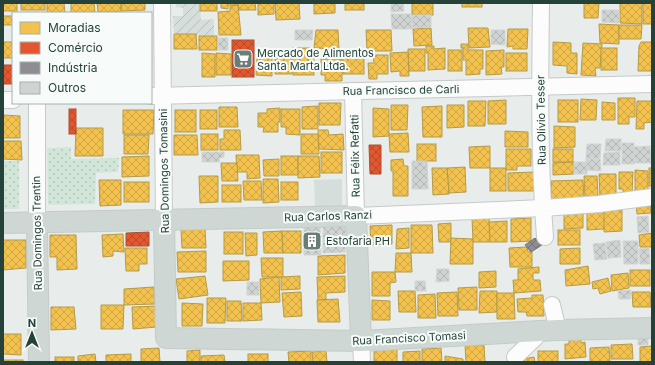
<svg xmlns="http://www.w3.org/2000/svg" width="655" height="365" viewBox="0 0 655 365" font-family="Inter,sans-serif">
  <defs>
    <pattern id="industrial-furrows" width="10" height="10" patternUnits="userSpaceOnUse"><rect width="10" height="10" fill="#d6dedb"/><path d="M-1 1l2-2M0 10L10 0M9 11l2-2" fill="none" stroke="#b8c0bd"/></pattern>
    <pattern id="grass-dots" width="8" height="8" patternUnits="userSpaceOnUse"><rect width="8" height="8" fill="#d1e6d8"/><path d="M2 2h.1M6 6h.1" fill="none" stroke="#b3c6ba" stroke-width="1.8" stroke-linecap="round"/></pattern>
    <pattern id="homes-cross-hatch" width="8" height="8" patternUnits="userSpaceOnUse"><rect width="8" height="8" fill="#f2c14e"/><path d="M0 0l8 8M0 8l8-8" fill="none" stroke="#cfa745"/></pattern>
    <pattern id="shops-cross-hatch" width="8" height="8" patternUnits="userSpaceOnUse"><rect width="8" height="8" fill="#e4572e"/><path d="M0 0l8 8M0 8l8-8" fill="none" stroke="#b94a28"/></pattern>
    <pattern id="industry-cross-hatch" width="8" height="8" patternUnits="userSpaceOnUse"><rect width="8" height="8" fill="#8d8d92"/><path d="M0 0l8 8M0 8l8-8" fill="none" stroke="#737578"/></pattern>
    <pattern id="building-cross-hatch" width="8" height="8" patternUnits="userSpaceOnUse"><rect width="8" height="8" fill="#cfd4d2"/><path d="M0 0l8 8M0 8l8-8" fill="none" stroke="#b2b7b5"/></pattern>
  </defs>
  <rect width="100%" height="100%" fill="#e8edeb"/>
  <path fill="#d6dedb" d="M342,179V206H315L314,180Z"/>
  <path fill="url(#industrial-furrows)" d="M176,3H200L201,20L214,19V36L174,35L173,16H183V8L176,7Z"/>
  <g fill="url(#grass-dots)">
    <path d="M71,147V159L119,158L118,172L96,173L95,204L48,205L47,148Z"/>
    <rect x="3" y="161" width="16" height="48"/>
  </g>
  <g fill="url(#homes-cross-hatch)" stroke="#b49b48">
    <rect x="3" y="3" width="14" height="8"/>
    <rect x="21" y="3" width="24" height="7"/>
    <path d="M47,3H64L65,13H47Z"/>
    <path d="M71,3H94L95,13H71Z"/>
    <path d="M97,3H121V12H98Z"/>
    <path d="M121,3H145V10L122,11Z"/>
    <rect x="200" y="3" width="17" height="8"/>
    <path d="M221,3H238V5H228V9L221,8Z"/>
    <path d="M238,3H255L256,10H239Z"/>
    <path d="M258,3H274V14L258,15Z"/>
    <path d="M275,3H299L300,19L276,20Z"/>
    <path d="M314,3H335V13L314,14Z"/>
    <rect x="345" y="3" width="19" height="7"/>
    <rect x="412" y="3" width="21" height="12"/>
    <rect x="462" y="3" width="20" height="4"/>
    <path d="M584,3H604H599L598,18H584Z"/>
    <path d="M620,3H642V24L620,23Z"/>
    <rect x="643" y="3" width="9" height="21"/>
    <path d="M238,5L241,35H219L218,12L230,11V6Z"/>
    <rect x="3" y="16" width="10" height="9"/>
    <path d="M599,24L619,25V44L600,43Z"/>
    <path d="M619,25H642L641,39H619Z"/>
    <path d="M431,28L432,45L414,46L413,29Z"/>
    <path d="M468,28H488L490,47L469,48Z"/>
    <path d="M508,29H528L527,49H513V46L507,47Z"/>
    <path d="M316,30H338L339,49L314,48Z"/>
    <path d="M366,30H391L392,51H367Z"/>
    <path d="M174,34H196L197,49H174Z"/>
    <rect x="199" y="36" width="18" height="14"/>
    <path d="M3,42H12L13,58H3Z"/>
    <path d="M553,42L571,43V53H577V74L567,73V66L553,65Z"/>
    <path d="M641,42H652V71H638L639,46Z"/>
    <path d="M583,43L602,44L600,68H595L596,76L581,75Z"/>
    <path d="M461,44H468V50H483V69H480V74L466,75V60H463V48H461Z"/>
    <path d="M426,46H434V49L445,48V69L428,70V53H426Z"/>
    <rect x="293" y="48" width="21" height="27"/>
    <rect x="601" y="48" width="16" height="22"/>
    <path d="M408,49H425V71H409Z"/>
    <rect x="448" y="50" width="14" height="21"/>
    <path d="M504,50V67H501L502,74L486,75V51Z"/>
    <path d="M280,52H292V74H275V56H279Z"/>
    <path d="M408,52L409,76H400V71L391,72L390,53Z"/>
    <path d="M202,53L215,54V77H202Z"/>
    <path d="M216,53L231,54V75H216Z"/>
    <rect x="506" y="53" width="21" height="18"/>
    <rect x="343" y="55" width="21" height="19"/>
    <path d="M373,55H388V74H377V79H369L368,63H374Z"/>
    <path d="M257,58H272V76L256,75Z"/>
    <path d="M321,59H342V81H325V75H321Z"/>
    <path d="M618,98H635V117H629V124H618Z"/>
    <path d="M581,99L597,100L596,120H580Z"/>
    <path d="M506,100V124H488V101Z"/>
    <rect x="558" y="100" width="20" height="22"/>
    <path d="M468,101H486L485,126H468Z"/>
    <path d="M637,101H652V122L644,123V129H636Z"/>
    <path d="M602,102L615,103V120H602Z"/>
    <path d="M319,103H341L340,125H319Z"/>
    <path d="M391,105H408L407,130H391Z"/>
    <path d="M447,105H464V127L447,128Z"/>
    <path d="M318,106V129H302V107Z"/>
    <path d="M442,106V137H423L422,107Z"/>
    <path d="M219,107H237L238,127H219Z"/>
    <path d="M280,108V122H278V132H263L264,127H258V113H267V109Z"/>
    <path d="M373,108L389,109V136L373,137Z"/>
    <path d="M281,109H300V135L286,134V127H281Z"/>
    <path d="M123,110H154L153,134H123Z"/>
    <rect x="175" y="110" width="21" height="22"/>
    <rect x="200" y="110" width="17" height="19"/>
    <path d="M3,115L20,116V138H3Z"/>
    <path d="M554,126L575,127V147L554,148Z"/>
    <path d="M76,128H103V156H75Z"/>
    <path d="M224,130H240L241,150H220V139H224Z"/>
    <path d="M318,130H328L329,135L343,134L344,150L319,149Z"/>
    <path d="M505,131L528,132V147H505Z"/>
    <path d="M408,133L409,152H390L389,134Z"/>
    <rect x="201" y="134" width="17" height="16"/>
    <path d="M301,134H318L319,154H301Z"/>
    <path d="M124,135H149L148,154H124Z"/>
    <path d="M174,135H197L198,155H174Z"/>
    <path d="M3,141H21L22,160L3,159Z"/>
    <rect x="417" y="144" width="19" height="17"/>
    <path d="M490,146V168H470L469,147Z"/>
    <path d="M506,149H531V166H517V170H506Z"/>
    <rect x="553" y="149" width="20" height="13"/>
    <rect x="321" y="152" width="21" height="21"/>
    <path d="M236,155H259L260,178L247,179V172H237Z"/>
    <path d="M149,156V176L122,177V157Z"/>
    <rect x="281" y="156" width="17" height="19"/>
    <path d="M298,156H319L320,177L298,178Z"/>
    <path d="M279,159V176H264L263,160Z"/>
    <path d="M403,159L404,166H408V196H393V171H391V160Z"/>
    <path d="M574,162V174L553,175V163Z"/>
    <path d="M221,163H237L238,181H222Z"/>
    <path d="M465,167L466,192L449,193L447,168Z"/>
    <path d="M432,168H447L449,194L433,195Z"/>
    <rect x="490" y="168" width="16" height="23"/>
    <rect x="649" y="168" width="3" height="18"/>
    <path d="M635,170L648,171V191H635Z"/>
    <path d="M534,172V191H508V173Z"/>
    <path d="M619,172H633L632,195H623V189H619Z"/>
    <path d="M599,174H616V197H600Z"/>
    <path d="M199,176H218V202L200,203Z"/>
    <path d="M584,176H597L598,196L585,197Z"/>
    <path d="M263,179H278L279,202L263,203Z"/>
    <path d="M99,180H121V205L100,206Z"/>
    <path d="M583,180L584,199L551,200V181Z"/>
    <path d="M243,181H261L262,200H244Z"/>
    <rect x="124" y="182" width="25" height="20"/>
    <rect x="281" y="182" width="17" height="18"/>
    <rect x="222" y="185" width="19" height="17"/>
    <path d="M650,200L651,213L637,214L636,201Z"/>
    <path d="M587,208H605L604,229L587,230Z"/>
    <path d="M604,210H622V231L604,232Z"/>
    <path d="M564,213H583V228L564,229Z"/>
    <path d="M489,217L490,242H473L472,218Z"/>
    <path d="M531,218V241L511,242V219Z"/>
    <path d="M507,221V242H490L489,222Z"/>
    <path d="M451,223V242H439L438,224Z"/>
    <path d="M392,225V244L371,245L370,226Z"/>
    <path d="M411,225H432L433,253H411Z"/>
    <path d="M205,228L206,248H182L181,229Z"/>
    <path d="M409,228V248L396,249L397,229Z"/>
    <rect x="558" y="230" width="22" height="15"/>
    <path d="M282,231L283,253H264L263,232Z"/>
    <path d="M282,231H301V253H283Z"/>
    <rect x="224" y="232" width="19" height="22"/>
    <path d="M245,233H257V255L246,256Z"/>
    <path d="M652,233V247H640L639,235Z"/>
    <path d="M123,234L124,252L113,251V256L103,257L102,235Z"/>
    <path d="M50,235H76L77,269L57,270V257H50Z"/>
    <path d="M451,238L473,239V264H450Z"/>
    <path d="M3,240H26V268L3,270Z"/>
    <path d="M527,247L528,252H532V267H510L509,248Z"/>
    <path d="M125,248H147V264H139V271H126Z"/>
    <path d="M580,248V264H560V249Z"/>
    <path d="M206,251V272H178L177,252Z"/>
    <path d="M396,253H411L412,272H395Z"/>
    <path d="M345,255V273L318,275V256Z"/>
    <path d="M261,258H283V277H262Z"/>
    <path d="M223,261H249V280L223,281Z"/>
    <path d="M588,266L590,284L566,286L565,270Z"/>
    <path d="M539,267V273H533V280H540L541,291L514,293L513,280H518V269Z"/>
    <rect x="630" y="270" width="20" height="16"/>
    <path d="M496,271V287L479,288V272Z"/>
    <path d="M372,272H395L396,282L390,283V296H372Z"/>
    <path d="M628,273L629,288L612,291L611,275Z"/>
    <path d="M205,276L208,295L179,299L176,279Z"/>
    <path d="M300,276V289L281,290V277Z"/>
    <path d="M345,276V292L326,293V300H318L317,277Z"/>
    <path d="M279,277L280,302L261,303L260,279Z"/>
    <path d="M608,278L611,291L600,294L598,288L593,289L592,282Z"/>
    <path d="M154,287L155,304L124,305V289Z"/>
    <path d="M477,287V310H459L458,288Z"/>
    <path d="M398,291H415L416,312H399Z"/>
    <path d="M480,291H497V312L479,313Z"/>
    <path d="M301,292L302,316L284,317L282,293Z"/>
    <path d="M457,292L458,316H438L437,293Z"/>
    <path d="M632,292H650L651,307H633Z"/>
    <path d="M497,293H514L515,319H497Z"/>
    <path d="M435,294L436,318H418V295Z"/>
    <path d="M532,295H543L544,316H527L526,312H518L517,299L532,298Z"/>
    <path d="M207,298H226L225,323H207Z"/>
    <path d="M338,299L340,322H318L317,300Z"/>
    <path d="M372,300L390,301V320H372Z"/>
    <path d="M227,301H241L242,321H227Z"/>
    <path d="M182,303L203,304L202,326H182Z"/>
    <path d="M243,303H261L262,320L243,321Z"/>
    <path d="M101,305H124L123,329H101Z"/>
    <path d="M157,306V327L133,329L132,307Z"/>
    <path d="M51,307H74L76,329L51,330Z"/>
    <path d="M3,334H21V355L3,354Z"/>
    <path d="M569,335H581V343L585,342L586,357L565,359V344H569Z"/>
    <path d="M632,344L633,359H611V345Z"/>
    <path d="M397,345V362H374V346Z"/>
    <path d="M465,345H484L485,362H466Z"/>
    <path d="M652,346V362H640V347Z"/>
    <path d="M609,347L610,362H590V348Z"/>
    <path d="M159,348L160,362H141V349Z"/>
    <path d="M441,348L442,362H422V349Z"/>
    <path d="M200,350V362H187V351Z"/>
    <path d="M311,351V362H289L288,352Z"/>
    <path d="M326,351L327,362H313L312,352Z"/>
    <path d="M420,351V362H403V352Z"/>
    <rect x="538" y="351" width="20" height="11"/>
    <path d="M95,354L96,362H78V356Z"/>
    <path d="M131,354V362H106V355Z"/>
    <rect x="248" y="354" width="20" height="8"/>
    <path d="M224,355L225,362H201V356Z"/>
    <path d="M445,356L463,359V362H445Z"/>
    <rect x="55" y="357" width="19" height="5"/>
    <path d="M534,357L535,362H519L518,360Z"/>
    <rect x="3" y="360" width="20" height="2"/>
  </g>
  <g fill="url(#shops-cross-hatch)" stroke="#aa5132">
    <rect x="232" y="40" width="22" height="37"/>
    <rect x="3" y="65" width="10" height="19"/>
    <rect x="69" y="109" width="7" height="25"/>
    <path d="M369,145H381V174H370Z"/>
    <path d="M149,232V246H126V233Z"/>
  </g>
  <path fill="url(#industry-cross-hatch)" stroke="#6e7678" d="M535,238L542,245L531,252L525,245Z"/>
  <g fill="url(#building-cross-hatch)" stroke="#d1d6d4">
    <path d="M391,3H410H403L404,11L391,12Z"/>
    <path d="M602,10H619V23L602,22Z"/>
    <path d="M391,14H411L412,29H392Z"/>
    <path d="M412,15H431V27L412,28Z"/>
    <path d="M295,30H313L312,40H295Z"/>
    <path d="M491,30H505V45L491,44Z"/>
    <rect x="218" y="38" width="10" height="12"/>
    <path d="M606,139H621V151H605Z"/>
    <rect x="622" y="143" width="12" height="21"/>
    <path d="M587,144H601L600,159H586Z"/>
    <path d="M650,146L651,163H634V147Z"/>
    <path d="M202,152H224V157L219,158L220,162H202Z"/>
    <path d="M620,152V165H603L604,153Z"/>
    <path d="M586,159H600L601,171L587,170Z"/>
    <path d="M412,161H427L428,189H412Z"/>
    <rect x="574" y="162" width="13" height="12"/>
    <path d="M648,216L649,232L638,233L637,217Z"/>
    <path d="M346,226L345,252L323,253V227Z"/>
    <path d="M304,227H320L321,255H304Z"/>
    <path d="M620,240L621,257L608,258L606,242Z"/>
    <path d="M623,241H638V264H624Z"/>
    <path d="M605,243L607,259L595,260L593,244Z"/>
    <path d="M649,248L650,264H640L639,249Z"/>
    <path d="M437,269H449V281L436,282Z"/>
    <path d="M415,281H425L426,291H415Z"/>
    <rect x="247" y="282" width="12" height="13"/>
    <path d="M631,290L630,299H619L618,291Z"/>
    <path d="M648,333V345H638V334Z"/>
  </g>
  <g fill="none" stroke-linecap="round" stroke-linejoin="round">
    <defs>
      <g id="minor">
        <path d="M162,3L164,220"/>
        <path d="M541,3C540,81 539,159 545,237"/>
        <path d="M353,91L356,216L543,208L599,204L652,197"/>
        <path d="M151,96L652,84"/>
        <path d="M3,100H13"/>
        <path d="M37,103V223"/>
        <path d="M552,305L558,330"/>
        <path d="M361,341L362,362"/>
        <path d="M515,357L535,338L540,331"/>
      </g>
      <g id="major">
        <path d="M164,220L166,338L361,341L558,330L652,328"/>
        <path d="M3,223L356,216L361,341"/>
        <path d="M37,223L39,362"/>
      </g>
    </defs>
    <use href="#minor" stroke="#c5cac8" stroke-width="18"/>
    <use href="#major" stroke="#c3ccc9" stroke-width="22"/>
    <use href="#minor" stroke="#fcfcfc" stroke-width="16"/>
    <use href="#major" stroke="#cfd7d5" stroke-width="20"/>
  </g>
  <defs>
    <symbol id="supermarket-square" viewBox="-11 -11 22 22"><rect x="-9" y="-9" width="18" height="18" rx="4" fill="#697e78" stroke="#f7fbf9"/><path d="M-6-5.5h2.5l.6 2H6L4.5 2H-2.5L-4.4-4H-6ZM-1.5 3.2a1.3 1.3 0 1 0 .1 0ZM3 3.2a1.3 1.3 0 1 0 .1 0Z" fill="#fff"/></symbol>
    <symbol id="building-square" viewBox="-11 -11 22 22"><rect x="-9" y="-9" width="18" height="18" rx="4" fill="#697e78" stroke="#f7fbf9"/><path d="M-4-6H4V6H1V3H-1V6H-4ZM-2.5-4.3h1.7v1.8h-1.7ZM.8-4.3h1.7v1.8H.8ZM-2.5-1h1.7V.8h-1.7ZM.8-1h1.7V.8H.8Z" fill="#fff"/></symbol>
  </defs>
  <g fill-rule="evenodd">
    <use href="#supermarket-square" x="232" y="48" width="22" height="22"/>
    <use href="#building-square" x="301" y="230" width="22" height="22"/>
  </g>
  <g text-anchor="middle" stroke-width="4" stroke-linejoin="round" paint-order="stroke">
    <g font-size="11" fill="#24423a" stroke="#f7fbf9" text-anchor="start">
      <text x="257" y="57">Mercado de Alimentos<tspan x="257" dy="13">Santa Marta Ltda.</tspan></text>
      <text x="326" y="245">Estofaria PH</text>
    </g>
    <g font-size="11" fill="#24423a" stroke="#f7fbf9">
      <text transform="translate(401 90) rotate(-1)" y="4">Rua Francisco de Carli</text>
      <text transform="translate(541 120) rotate(-91)" y="4">Rua Olívio Tesser</text>
      <text transform="translate(355 156) rotate(-91)" y="4">Rua Félix Refatti</text>
      <text transform="translate(164 171) rotate(-91)" y="4">Rua Domingos Tomasini</text>
      <text transform="translate(328 216) rotate(-2)" y="4">Rua Carlos Ranzi</text>
      <text transform="translate(37 233) rotate(-91)" y="4">Rua Domingos Trentin</text>
      <text transform="translate(409 338) rotate(-3)" y="4">Rua Francisco Tomasi</text>
    </g>
  </g>
  <rect width="655" height="365" fill="none" stroke="#24423a" stroke-width="8"/>
  <rect x="12" y="12" width="140" height="92" fill="#f7fbf9" stroke="#a3b1ad"/>
  <rect x="20" y="22" width="20" height="12" fill="#f2c14e" stroke="#a3b1ad"/>
  <text x="48" y="32" font-size="12" fill="#24423a">Moradias</text>
  <rect x="20" y="42" width="20" height="12" fill="#e4572e" stroke="#a3b1ad"/>
  <text x="48" y="52" font-size="12" fill="#24423a">Comércio</text>
  <rect x="20" y="62" width="20" height="12" fill="#8d8d92" stroke="#a3b1ad"/>
  <text x="48" y="72" font-size="12" fill="#24423a">Indústria</text>
  <rect x="20" y="82" width="20" height="12" fill="#cfd4d2" stroke="#a3b1ad"/>
  <text x="48" y="92" font-size="12" fill="#24423a">Outros</text>
  <g transform="translate(32 333)" stroke="#f7fbf9" stroke-width="3" paint-order="stroke">
  <path d="M0-3L7 15L0 10L-7 15Z" fill="#24423a"/>
  <text y="-6" font-size="11" font-weight="bold" text-anchor="middle" fill="#24423a">N</text>
  </g>
</svg>
